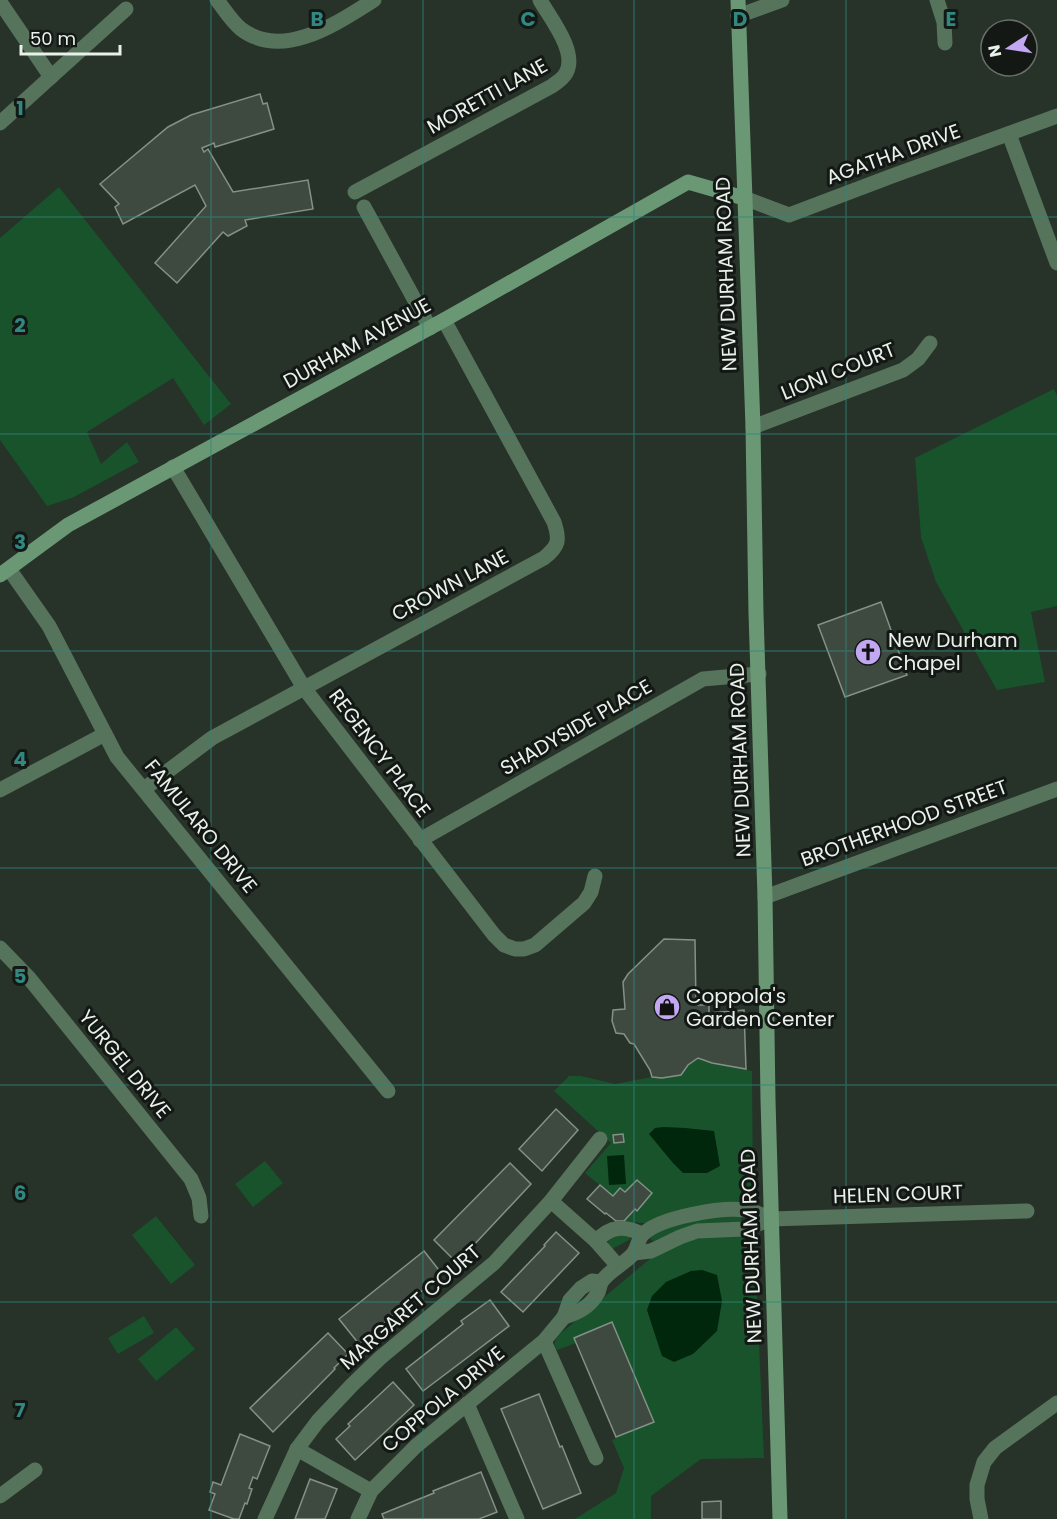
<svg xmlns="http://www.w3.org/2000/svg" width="1057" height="1519" viewBox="0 0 1057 1519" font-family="Poppins,sans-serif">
  <rect width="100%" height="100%" fill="#273229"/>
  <g fill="#18532b">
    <path d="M59,187L231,404L204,425L173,378L87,432L101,464L127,442L139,462L72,498L47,506L0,440V238Z"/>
    <path d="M1054,389L1057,396V606L1031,612L1045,682L997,690L936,582L921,537L915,458Z"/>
    <path d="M698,1058L712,1063L752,1071L753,1191L748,1198L742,1202L651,1224L624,1221L635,1209L638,1210L652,1193L637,1180L625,1192L620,1188L613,1196L585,1173L611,1143L554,1091L569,1076H581L615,1084L652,1077L662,1078L681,1075L688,1065Z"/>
    <path d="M265,1161L283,1183L253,1207L235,1184Z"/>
    <path d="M156,1216L195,1265L171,1284L132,1235Z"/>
    <path d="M741,1216L742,1219L741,1221L738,1222L702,1224L678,1230L654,1241L651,1240L650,1237L668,1226L701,1218Z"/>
    <path d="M616,1235L632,1236L629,1240L612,1249L607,1244L611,1237Z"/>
    <path d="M707,1236C718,1236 737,1232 746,1239C750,1241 753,1247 755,1251L764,1458L701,1459L651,1496V1519H575L616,1493L624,1468L612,1440L653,1422L612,1322L574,1338L576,1343L557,1350C552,1344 556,1339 560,1334L651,1258L689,1241Z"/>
    <path d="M144,1316L154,1333L118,1354L108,1338Z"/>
    <path d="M176,1327L195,1349L156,1381L138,1359Z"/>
  </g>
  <g fill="#00260c">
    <path d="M664,1127L685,1128L714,1131L720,1166L707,1173H683L673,1163L649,1134L655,1128Z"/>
    <path d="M624,1155L626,1184L609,1185L607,1156Z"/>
    <path d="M702,1270L717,1275L722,1301L717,1331L693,1354L674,1362L662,1356L647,1310L652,1296L666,1282L691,1271Z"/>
  </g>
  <g fill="#3e4940" stroke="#849186" stroke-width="1.5">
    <path d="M260,94L263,104L267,103L274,129L215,147L214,143L202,148L204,152L208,149L233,192L308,180L313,209L245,220L247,226L228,236L223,232L177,283L155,263L206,206L195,185L123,224L115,207L119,204L100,184L168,127L191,115Z"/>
    <path d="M881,602L907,675L845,697L818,625Z"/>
    <path d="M664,939L695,940L696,1005H709V1013L744,1010L746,1069L712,1063L698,1058L688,1065L681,1075L662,1078L652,1077L650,1070L634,1044L630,1043L624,1034L616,1033L612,1021L613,1010L625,1009L623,982L628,974Z"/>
    <path d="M556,1109L578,1130L542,1171L519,1149Z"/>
    <path d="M623,1134L624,1142L614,1143L613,1135Z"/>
    <path d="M510,1163L531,1184L457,1263L434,1240Z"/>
    <path d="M637,1180L652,1193L637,1211L635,1209L624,1221H616L606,1213L605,1214L587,1199L600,1185L613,1196L620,1188L625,1192Z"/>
    <path d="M556,1232L579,1253L523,1312L501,1292L545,1246L544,1245Z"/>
    <path d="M424,1251L442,1274L359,1344L339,1319Z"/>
    <path d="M490,1300L509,1326L423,1391L406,1369L463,1324L461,1321Z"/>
    <path d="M612,1322L654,1422L616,1437L574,1338Z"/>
    <path d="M328,1333L348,1354L334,1368L335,1369L273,1432L250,1408Z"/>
    <path d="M393,1382L414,1405L355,1460L336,1439L350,1426L348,1424Z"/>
    <path d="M539,1394L560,1447L562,1446L581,1493L543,1509L501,1409Z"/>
    <path d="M240,1434L270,1446L257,1479L253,1477L249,1488L252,1489L247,1504L245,1503L239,1519H234L209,1510L215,1494L210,1492L213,1482L221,1485Z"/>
    <path d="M481,1472L497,1512L479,1519H384L382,1514L434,1493L433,1491Z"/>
    <path d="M310,1479L337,1489L325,1519H295Z"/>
    <path d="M721,1501V1519H702V1502Z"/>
  </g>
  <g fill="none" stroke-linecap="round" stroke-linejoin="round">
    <g stroke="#56735b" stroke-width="15">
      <path d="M217,0C224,9 232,22 241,29C283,61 337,23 374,0"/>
      <path d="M937,0L944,22L945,43"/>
      <path d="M0,2L51,77"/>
      <path d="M738,16L782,0"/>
      <path d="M0,123L126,9"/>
      <path d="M1009,134L1057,263"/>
      <path d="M355,192L552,86C557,82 563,79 566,73C578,52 550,18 540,0"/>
      <path d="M744,198L789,215L892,176L1057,116"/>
      <path d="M364,207L430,328"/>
      <path d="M753,427L903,370L918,359L930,343"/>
      <path d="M173,467L304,688L494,935L504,945L515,949H524L535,945L584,903L591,892L595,876"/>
      <path d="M9,569L49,626L117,757L388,1091"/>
      <path d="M144,789L212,738L544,558C559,546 560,540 554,522L444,320"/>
      <path d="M0,790L105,734"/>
      <path d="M420,840L703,679L759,674"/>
      <path d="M765,897L1057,789"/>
      <path d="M0,948L29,978L191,1179L199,1198L201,1216"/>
      <path d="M551,1201L596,1241L618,1266"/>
      <path d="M596,1241C611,1226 623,1225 642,1234"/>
      <path d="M634,1253L651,1251L680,1237L697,1231L745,1229L771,1219L1027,1211"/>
      <path d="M564,1317C578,1313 590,1307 597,1294C600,1290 599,1285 602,1281C610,1270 624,1264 633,1254C638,1248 638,1238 643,1234C661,1217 721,1207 745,1210C754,1210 763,1216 771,1219"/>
      <path d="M544,1341L596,1458"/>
      <path d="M467,1404L517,1519"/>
      <path d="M297,1449L371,1491"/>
      <path d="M0,1496L35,1470"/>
      <path d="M265,1519L297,1449L318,1421L352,1385L380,1358L494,1263L551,1201L600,1139"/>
      <path d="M358,1519L371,1491L416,1446L544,1341L564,1317L570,1300L581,1288L592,1281L601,1282"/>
      <path d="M981,1519L977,1499V1485L984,1462L995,1448L1057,1403"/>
    </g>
    <g stroke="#6a9874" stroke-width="15">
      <path d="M738,0L753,427L756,613L765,897L768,1100L780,1519"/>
      <path d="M0,575L68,525L444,320L688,182L744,198"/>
    </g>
  </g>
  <path fill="none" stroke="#308881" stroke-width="1.5" stroke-opacity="0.55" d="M211,0V1519M423,0V1519M634,0V1519M846,0V1519M0,217H1057M0,434H1057M0,651H1057M0,868H1057M0,1085H1057M0,1302H1057"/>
  <defs>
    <symbol id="church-disc" viewBox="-11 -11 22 22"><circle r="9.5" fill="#c2a7f2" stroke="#131814"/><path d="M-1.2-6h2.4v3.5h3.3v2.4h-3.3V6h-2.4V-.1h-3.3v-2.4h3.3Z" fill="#111"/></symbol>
    <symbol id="shop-disc" viewBox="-11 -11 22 22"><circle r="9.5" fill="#c2a7f2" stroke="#131814"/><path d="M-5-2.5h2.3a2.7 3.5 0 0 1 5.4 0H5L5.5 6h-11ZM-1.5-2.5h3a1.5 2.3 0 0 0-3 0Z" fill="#111"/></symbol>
  </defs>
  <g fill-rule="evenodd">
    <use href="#church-disc" x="853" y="637" width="30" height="30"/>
    <use href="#shop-disc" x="652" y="992" width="30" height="30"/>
  </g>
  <g text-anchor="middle" stroke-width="6" stroke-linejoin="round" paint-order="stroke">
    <g font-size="20" fill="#eaf1eb" stroke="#131814">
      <text transform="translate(487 96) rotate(-29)" y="7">MORETTI LANE</text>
      <text transform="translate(893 154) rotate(-20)" y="7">AGATHA DRIVE</text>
      <text transform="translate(726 274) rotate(-92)" y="7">NEW DURHAM ROAD</text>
      <text transform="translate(357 343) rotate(-29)" y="7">DURHAM AVENUE</text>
      <text transform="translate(838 371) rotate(-22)" y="7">LIONI COURT</text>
      <text transform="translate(450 585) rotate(-28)" y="7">CROWN LANE</text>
      <text transform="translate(576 727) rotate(-30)" y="7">SHADYSIDE PLACE</text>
      <text transform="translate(380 753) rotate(53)" y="7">REGENCY PLACE</text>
      <text transform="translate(740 760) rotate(-92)" y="7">NEW DURHAM ROAD</text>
      <text transform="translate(904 823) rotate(-20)" y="7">BROTHERHOOD STREET</text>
      <text transform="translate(201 826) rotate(51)" y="7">FAMULARO DRIVE</text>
      <text transform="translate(125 1064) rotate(51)" y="7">YURGEL DRIVE</text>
      <text transform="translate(898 1194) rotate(-2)" y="7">HELEN COURT</text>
      <text transform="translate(751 1246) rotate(-92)" y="7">NEW DURHAM ROAD</text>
      <text transform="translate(410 1307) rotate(-41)" y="7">MARGARET COURT</text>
      <text transform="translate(443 1399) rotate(-40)" y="7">COPPOLA DRIVE</text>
    </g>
    <g font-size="20" fill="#eaf1eb" stroke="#131814" text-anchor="start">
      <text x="888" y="647">New Durham<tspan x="888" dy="23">Chapel</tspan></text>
      <text x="686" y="1003">Coppola's<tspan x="686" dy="23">Garden Center</tspan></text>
    </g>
  </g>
  <g font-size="20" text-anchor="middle" font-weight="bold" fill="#308881" stroke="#131814" stroke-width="6" stroke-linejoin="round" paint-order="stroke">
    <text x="317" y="26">B</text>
    <text x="528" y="26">C</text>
    <text x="740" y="26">D</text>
    <text x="951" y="26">E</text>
    <text x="20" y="115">1</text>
    <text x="20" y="332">2</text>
    <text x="20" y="549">3</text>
    <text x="20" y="766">4</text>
    <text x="20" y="983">5</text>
    <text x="20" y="1200">6</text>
    <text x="20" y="1417">7</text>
  </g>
  <g transform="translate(1009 48) rotate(258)"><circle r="28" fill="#131814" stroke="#696f6a" stroke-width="1.5"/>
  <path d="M0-4.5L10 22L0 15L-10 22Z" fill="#c2a7f2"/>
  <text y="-9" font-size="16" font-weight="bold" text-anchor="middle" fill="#eaf1eb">N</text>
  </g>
  <path d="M21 45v9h99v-9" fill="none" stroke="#eaf1eb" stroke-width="3"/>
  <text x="30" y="45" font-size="18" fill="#eaf1eb" stroke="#131814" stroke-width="4.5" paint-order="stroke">50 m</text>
</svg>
